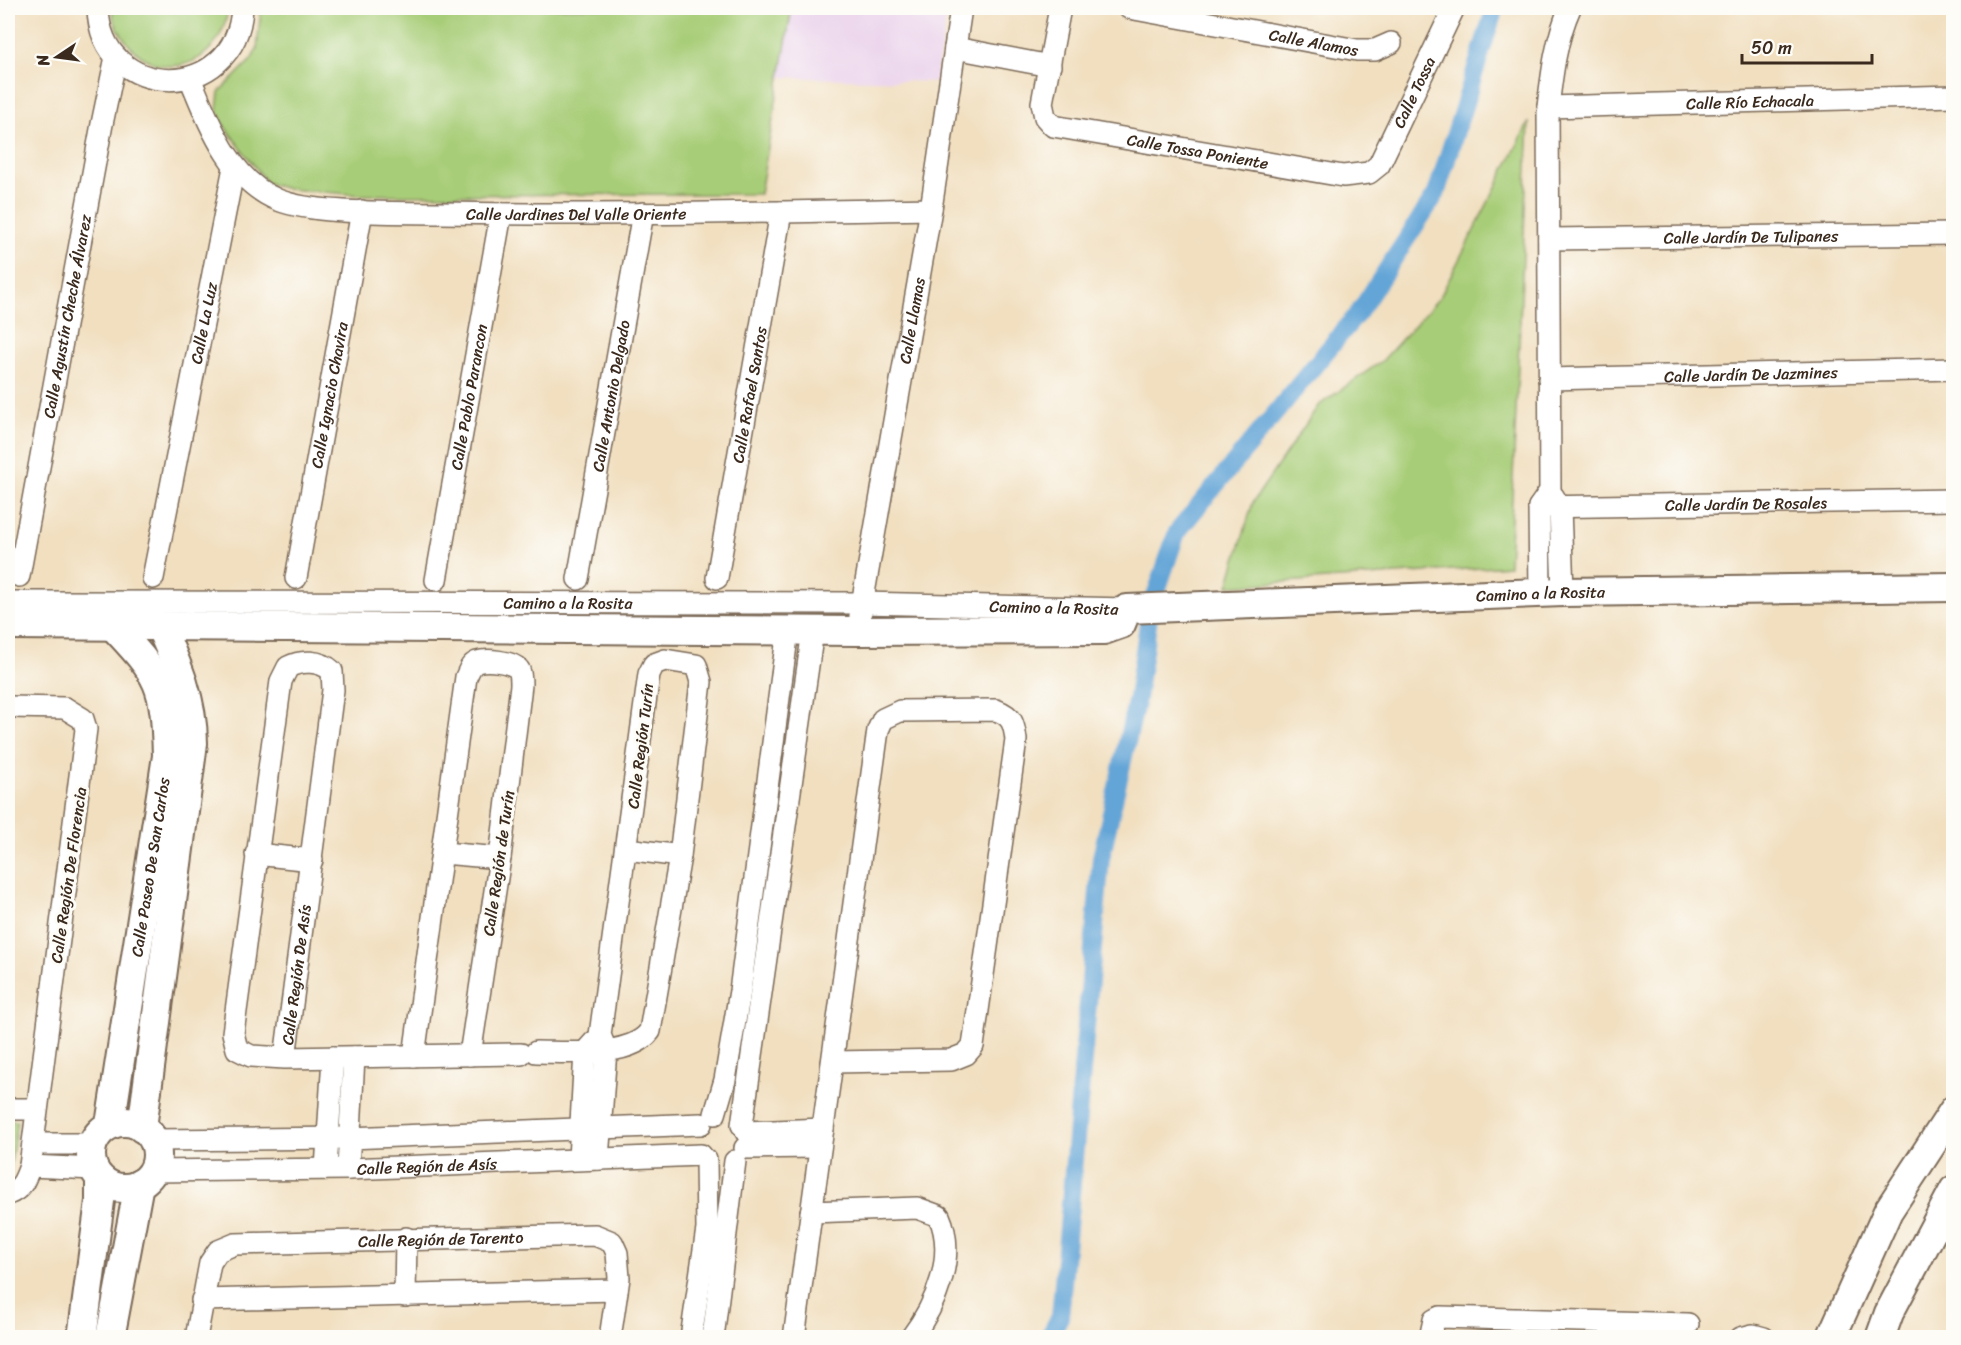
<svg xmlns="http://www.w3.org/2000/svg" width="1961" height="1345" viewBox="0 0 1961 1345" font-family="Sriracha,sans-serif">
  <rect width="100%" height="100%" fill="#fdfcf7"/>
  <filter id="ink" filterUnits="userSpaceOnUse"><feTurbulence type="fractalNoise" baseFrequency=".0167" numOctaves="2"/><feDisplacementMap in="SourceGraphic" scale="12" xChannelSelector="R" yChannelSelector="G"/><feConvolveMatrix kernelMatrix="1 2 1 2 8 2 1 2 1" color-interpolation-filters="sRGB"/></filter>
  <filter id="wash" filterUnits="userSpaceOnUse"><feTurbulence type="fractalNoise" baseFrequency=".008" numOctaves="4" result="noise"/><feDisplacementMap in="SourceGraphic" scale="24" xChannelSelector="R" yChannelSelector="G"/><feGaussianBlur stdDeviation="1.35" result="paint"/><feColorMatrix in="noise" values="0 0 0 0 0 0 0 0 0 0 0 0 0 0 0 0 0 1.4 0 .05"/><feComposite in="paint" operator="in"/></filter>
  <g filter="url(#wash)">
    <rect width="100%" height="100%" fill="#f1dfc0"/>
    <path fill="#ead1ec" d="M792,8H948L935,82L780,77Z"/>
    <g fill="#a8cd78" stroke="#727c4b" stroke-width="1.5">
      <path d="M113,8H228C222,68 154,89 121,34C116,26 111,16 113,8Z"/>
      <path d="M261,8H792L760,194L359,195L288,189L267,183L225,127L217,110L219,92L251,60L257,49Z"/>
      <path d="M1529,122L1509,566L1228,586L1253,502L1318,406L1383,360L1440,297Z"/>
      <path d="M8,1121H17L8,1183Z"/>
    </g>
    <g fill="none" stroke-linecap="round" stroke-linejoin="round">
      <path stroke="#64a5d7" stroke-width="18" d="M1048,1338L1060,1317L1101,858L1137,698L1150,611L1177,532L1359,312L1436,194L1495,8"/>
    </g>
    <g id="blocks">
      <g fill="#c6a3c8">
        <path d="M1513,1330L1514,1338H1438V1333Z"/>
        <rect x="1559" y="1335" width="60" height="3"/>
      </g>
    </g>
  </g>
  <g filter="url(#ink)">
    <use href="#blocks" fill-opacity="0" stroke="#7b6957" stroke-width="1.5"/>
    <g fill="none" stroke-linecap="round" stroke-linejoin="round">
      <defs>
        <g id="street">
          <path d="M98,8C100,103 237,104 242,8"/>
          <path id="s1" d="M1060,8L1042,103L1045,117L1053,126L1343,176L1369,173L1379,165L1454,8"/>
          <path id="s2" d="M1129,8L1357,50H1375L1391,43"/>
          <path d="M955,48L1050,66"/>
          <path id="s3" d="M190,78C209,123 229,180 278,200C316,215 397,212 440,213C604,216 768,212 931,209"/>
          <path id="s4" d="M1548,107L1954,96"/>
          <path id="s5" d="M1549,239L1954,234"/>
          <path id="s6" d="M1549,379L1954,369"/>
          <path d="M1553,496L1560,507L1563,592"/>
          <path id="s7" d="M1539,507L1954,500"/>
          <path id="s8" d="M19,576L102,124L116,57"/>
          <path id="s9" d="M153,578L234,167"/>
          <path id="s10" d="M296,578L362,211"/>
          <path id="s11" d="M717,578L781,212"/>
          <path id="s12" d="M578,579L643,213"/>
          <path id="s13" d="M436,580L501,214"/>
          <path d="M1540,593L1539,507L1550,491L1548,107C1552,74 1556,39 1570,8"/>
          <path id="s14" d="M8,602L862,603L1127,609"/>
          <path id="s15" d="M860,616L931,209L961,8"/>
          <path d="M8,707L65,708L83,719L86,729L30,1166C25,1180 22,1189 8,1194"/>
          <path d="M627,849L680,856"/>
          <path d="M443,853L500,858"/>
          <path d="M256,854L312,860"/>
          <path d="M536,1052C567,1052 631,1058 650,1031L680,856L701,682L696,665L665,660L654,664L649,674L600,1035L606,1050L598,1159"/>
          <path d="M414,1056L466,677C469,671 470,665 477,662C487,659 513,661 519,670C521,674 521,680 521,685L500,858L470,1055"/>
          <path id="s16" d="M285,1058L333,690L332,671C320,660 301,660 288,667L281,681L233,1033L237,1049L251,1056L285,1058L521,1054"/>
          <path d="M8,1109H37"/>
          <path d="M715,1114L725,1080L740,991L788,630"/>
          <path d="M742,1125L813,631"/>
          <path d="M746,1132L823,1129"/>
          <path d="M153,1140L349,1138L701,1124"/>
          <path d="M33,1144H93"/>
          <path d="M745,1148L820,1147"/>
          <path d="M579,1159L585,1052L594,1042"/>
          <path d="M30,1166L94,1169"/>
          <path d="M326,1169L333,1057"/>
          <path d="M348,1169L354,1057"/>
          <path id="s17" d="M153,1171L348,1169L701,1155"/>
          <path d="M811,1212L917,1208L939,1216C957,1256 936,1305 911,1338"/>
          <path d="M405,1296L406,1238"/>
          <path d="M202,1300L617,1290"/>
          <path id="s18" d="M196,1338L210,1263L218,1251L235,1244L595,1235L612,1242L617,1253L619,1278L610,1338"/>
          <path d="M691,1338L707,1229L706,1160"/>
          <path d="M713,1338L735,1161"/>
          <path d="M794,1338L878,730L883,719L900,711L996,710C1012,716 1014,723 1016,740L973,1046L966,1054L951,1060L832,1062"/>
          <path d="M1430,1338L1434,1320L1440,1317L1688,1324"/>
          <path d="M1741,1338L1753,1335L1764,1338"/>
        </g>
        <g id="secondary">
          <path id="s19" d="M8,625L857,631L1104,630L1121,624L1127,609L1563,592L1954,587"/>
          <circle cx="124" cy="1155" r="33"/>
          <path id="s20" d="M110,1125L167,756C165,684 161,677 112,625"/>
          <path d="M142,1128L193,743C193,700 177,664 160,626"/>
          <path d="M82,1338L100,1201V1178"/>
          <path d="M110,1338L139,1184"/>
          <path d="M1831,1338L1888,1211L1954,1110"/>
          <path d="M1880,1338L1889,1313L1954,1190"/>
        </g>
      </defs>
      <use href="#street" stroke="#7b6957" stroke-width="24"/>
      <use href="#secondary" stroke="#7b6957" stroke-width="32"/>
      <use href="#street" stroke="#fff" stroke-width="21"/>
      <use href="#secondary" stroke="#fff" stroke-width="28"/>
    </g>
  </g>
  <g text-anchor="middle" stroke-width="6" stroke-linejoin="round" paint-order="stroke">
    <g font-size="16" fill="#3b2a1e" stroke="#fdfcf7">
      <text dy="6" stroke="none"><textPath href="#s2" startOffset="188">Calle Alamos</textPath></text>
      <text dy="6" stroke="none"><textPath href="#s1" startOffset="537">Calle Tossa</textPath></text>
      <text dy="6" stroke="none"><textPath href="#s4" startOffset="202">Calle Río Echacala</textPath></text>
      <text dy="6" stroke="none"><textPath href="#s1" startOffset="270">Calle Tossa Poniente</textPath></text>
      <text dy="6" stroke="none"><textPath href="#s3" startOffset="454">Calle Jardines Del Valle Oriente</textPath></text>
      <text dy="6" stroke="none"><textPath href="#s5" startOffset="202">Calle Jardín De Tulipanes</textPath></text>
      <text dy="6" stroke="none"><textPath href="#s8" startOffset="264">Calle Agustín Cheche Álvarez</textPath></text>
      <text dy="6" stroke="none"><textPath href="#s15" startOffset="300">Calle Llamas</textPath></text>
      <text dy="6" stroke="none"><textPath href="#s9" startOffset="260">Calle La Luz</textPath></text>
      <text dy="6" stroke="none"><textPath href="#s6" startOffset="202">Calle Jardín De Jazmines</textPath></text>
      <text dy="6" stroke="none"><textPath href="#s10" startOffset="186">Calle Ignacio Chavira</textPath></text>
      <text dy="6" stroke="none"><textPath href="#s11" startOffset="186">Calle Rafael Santos</textPath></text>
      <text dy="6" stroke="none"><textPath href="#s12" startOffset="186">Calle Antonio Delgado</textPath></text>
      <text dy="6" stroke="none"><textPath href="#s13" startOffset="186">Calle Pablo Parancon</textPath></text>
      <text dy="6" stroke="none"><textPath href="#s7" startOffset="207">Calle Jardín De Rosales</textPath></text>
      <text dy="6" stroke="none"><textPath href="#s19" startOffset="1544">Camino a la Rosita</textPath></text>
      <text dy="6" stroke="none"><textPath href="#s14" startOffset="560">Camino a la Rosita</textPath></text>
      <text dy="6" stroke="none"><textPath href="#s14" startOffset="1046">Camino a la Rosita</textPath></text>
      <text transform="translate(640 746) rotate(-83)" y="6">Calle Región Turín</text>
      <text transform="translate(498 863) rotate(-82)" y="6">Calle Región de Turín</text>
      <text dy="6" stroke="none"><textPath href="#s20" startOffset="261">Calle Paseo De San Carlos</textPath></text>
      <text transform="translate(68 875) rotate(-82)" y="6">Calle Región De Florencia</text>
      <text dy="6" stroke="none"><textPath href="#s16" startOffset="84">Calle Región De Asís</textPath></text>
      <text dy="6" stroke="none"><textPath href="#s17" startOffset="274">Calle Región de Asís</textPath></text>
      <text dy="6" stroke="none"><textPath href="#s18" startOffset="315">Calle Región de Tarento</textPath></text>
    </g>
  </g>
  <rect width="1961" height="1345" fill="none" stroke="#fdfcf7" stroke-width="30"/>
  <g transform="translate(57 57) rotate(257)" stroke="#fdfcf7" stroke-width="4.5" paint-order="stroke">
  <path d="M0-4.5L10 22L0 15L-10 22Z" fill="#3b2a1e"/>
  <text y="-9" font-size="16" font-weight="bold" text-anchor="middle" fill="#3b2a1e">N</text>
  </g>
  <path d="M1742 54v9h130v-9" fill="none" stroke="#3b2a1e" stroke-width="3"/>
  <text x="1751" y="54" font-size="18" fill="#3b2a1e" stroke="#fdfcf7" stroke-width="4.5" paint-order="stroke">50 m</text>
</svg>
